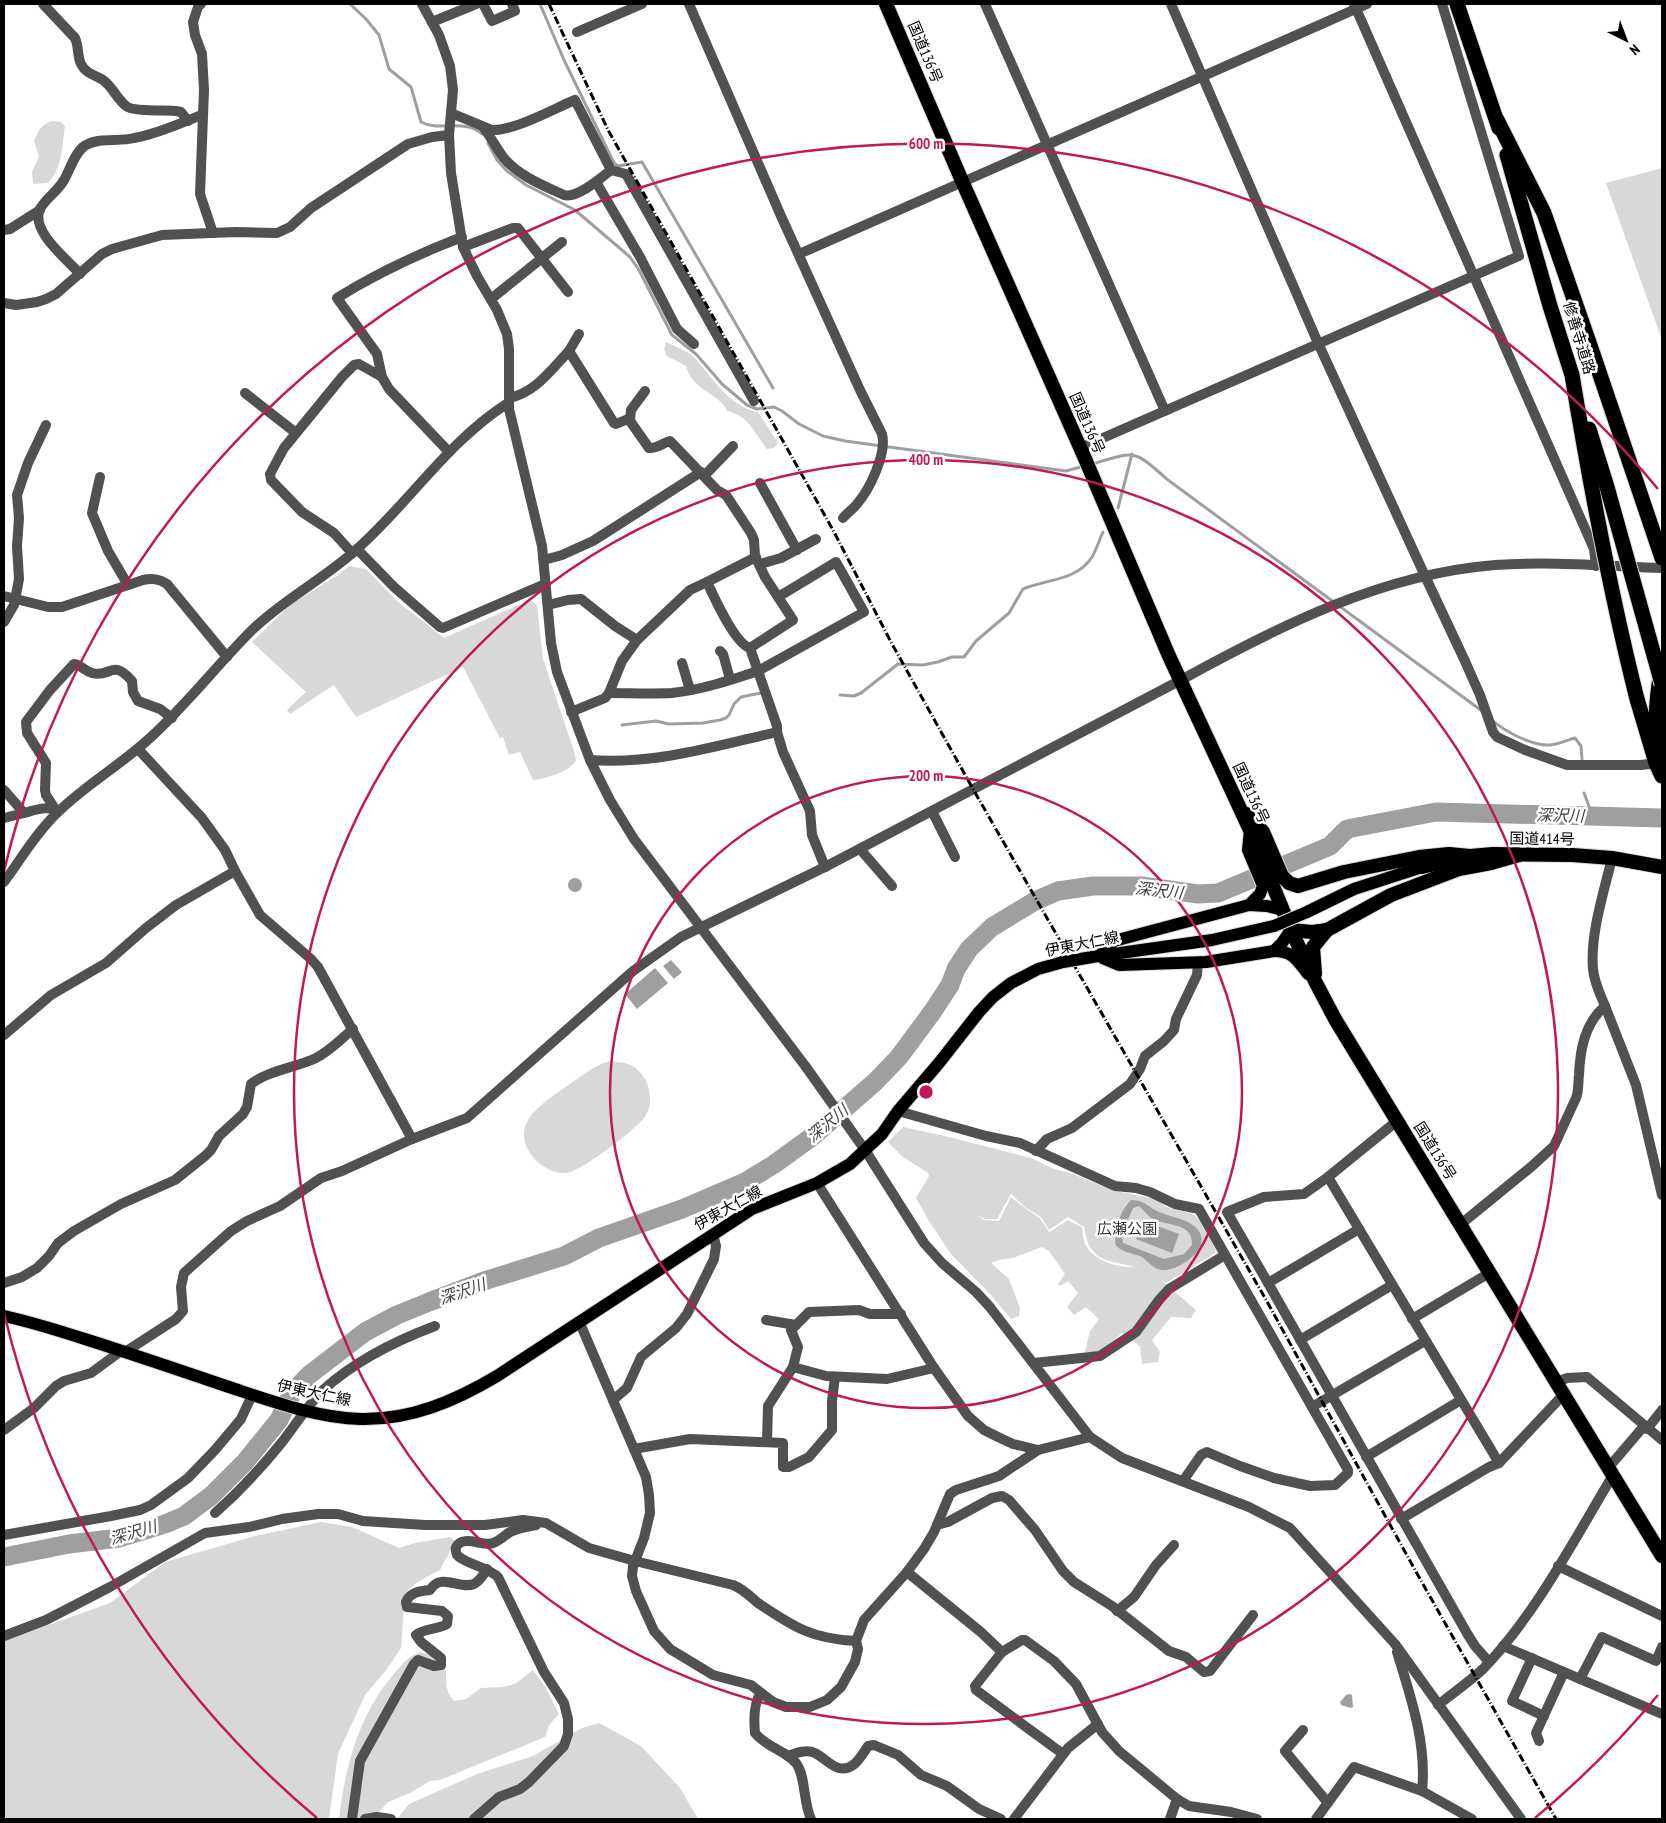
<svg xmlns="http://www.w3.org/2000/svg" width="1666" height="1823" viewBox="0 0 1666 1823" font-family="'PT Sans Narrow','Noto Sans JP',sans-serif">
  <rect width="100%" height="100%" fill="#fff"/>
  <g fill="#d8d8d8" fill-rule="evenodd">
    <path d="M52,121L61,122L65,126C62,146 63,167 48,183L33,184L32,172L39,156L34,141L39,130L45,124Z"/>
    <path d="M1662,168V340L1606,183Z"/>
    <path d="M666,342C674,346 688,351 694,357C713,378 729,407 758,412L778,443L774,448L767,449C754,432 749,416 727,411C720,393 693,392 686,366L667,356L664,349Z"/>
    <path d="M349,566L366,569L397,601L444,638L530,600L537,605L543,659L574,751L576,760C570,772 545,779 533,780L520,752L509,755L503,737L500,738L463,667L356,717L334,685L290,714L287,710L306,692L252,642L291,604L338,575Z"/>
    <path d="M609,1061C615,1062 622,1062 628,1064C647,1071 656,1098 646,1115C639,1128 581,1171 567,1173C554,1174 541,1167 533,1157C507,1124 543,1103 567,1086C580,1077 593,1066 609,1061Z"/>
    <path d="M903,1127L949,1137L1031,1158L1054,1169L1073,1174L1112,1190L1155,1199L1169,1208L1191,1213L1198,1218L1216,1247L1215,1253L1166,1283L1161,1280L1196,1310L1191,1318L1171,1317L1152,1340L1160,1352L1158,1362L1142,1364L1140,1346L1122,1333L1099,1352H1085L1090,1331L1099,1319L1086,1307L1074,1315L1067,1307L1078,1293L1068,1281L1060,1286L1058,1284L1065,1274L1049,1251L1042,1247L1013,1258L999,1260L991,1263L1009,1279L1020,1308L1019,1316L1011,1319L990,1294L951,1254L929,1221L916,1198L929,1176L928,1173L903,1157L888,1142ZM1011,1194L1026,1208L1041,1217L1049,1230L1068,1217L1084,1227C1090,1263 1105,1259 1135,1267C1116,1267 1095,1262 1085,1244C1083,1239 1083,1232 1082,1227L1068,1220L1049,1232L1040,1218L1026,1209L1011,1197L999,1221L984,1220L977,1215L985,1219H997Z"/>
    <path d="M321,1522L352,1527L399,1548L415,1543L450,1537L455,1541L440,1570L416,1583L405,1593L401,1648L387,1669L365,1695L338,1754L329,1819H4V1641L110,1603L165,1562L255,1536Z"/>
    <path d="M420,1652L431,1655L446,1670C446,1682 445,1692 454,1701L466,1699L481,1688L502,1687L515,1684L533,1670L546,1688L559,1714L549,1725L545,1737L440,1780L430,1781L410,1793L388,1802L378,1813L380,1819H339C345,1767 359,1714 394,1674C403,1663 407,1657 420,1652Z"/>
    <path d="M599,1723L641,1746L680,1788L698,1819H397L409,1804L477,1774L533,1756L582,1728Z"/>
  </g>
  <g fill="#9f9f9f" fill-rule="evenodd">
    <circle cx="575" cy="885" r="7"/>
    <path d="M671,960L682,972L674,979L663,966Z"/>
    <path d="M655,968L668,983L637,1009L625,994Z"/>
    <path d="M1131,1200C1146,1200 1149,1209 1162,1213C1172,1217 1185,1219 1194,1226C1217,1244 1181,1271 1163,1270C1153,1270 1148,1260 1140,1256C1131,1253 1123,1252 1116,1246C1113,1231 1120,1211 1131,1200ZM1139,1206C1143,1209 1146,1214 1150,1217C1165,1228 1193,1220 1192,1245L1184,1254L1164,1259L1123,1243L1122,1234L1133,1208Z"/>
    <path d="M1144,1221L1179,1234L1172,1253L1136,1239Z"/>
    <path d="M1350,1694L1352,1695L1353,1707L1351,1708L1341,1705L1340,1702L1346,1695Z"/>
  </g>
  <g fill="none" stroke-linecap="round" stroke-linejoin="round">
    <g stroke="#9f9f9f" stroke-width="3">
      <path d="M350,4L366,19L379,35L389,69L411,87L421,122C439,132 465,118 482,134"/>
      <path d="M540,4L564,60L614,163L618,166L642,162L773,388"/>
      <path d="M488,143L497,160L507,171L526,185L575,210L630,257L639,270L672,335L696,354L722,384L747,405L757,409L774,407L782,411L799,424L823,436L845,441L1066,471L1084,466"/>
      <path d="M1092,464C1136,451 1133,449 1168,480L1482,711"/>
      <path d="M1118,508L1132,454"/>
      <path d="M840,695L854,696L861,693L898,664L923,665L938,662L952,657H964L976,641L1009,613L1023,589C1046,579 1077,581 1092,557C1097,549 1099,540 1103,532"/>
      <path d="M1492,720C1504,731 1532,746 1549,745C1557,745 1567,740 1575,738L1581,746L1582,759"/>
      <path d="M622,725L656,721L669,724L703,723L720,720L726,718L729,715L734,704L741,697L761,693"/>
      <path d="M1584,793L1593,817"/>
    </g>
    <path stroke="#9f9f9f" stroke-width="19" d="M4,1557L69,1544L119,1538L165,1524L184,1516L211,1496L245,1462L279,1420L292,1393L309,1375L365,1332L397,1315L429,1302L487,1280L564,1256L599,1238L682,1209L745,1182L773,1165L813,1136L875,1082L899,1057L933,1011L950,985L956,969L969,949L992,927L1035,901L1058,891L1093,886H1141L1198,894L1218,893L1330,846L1347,829L1436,812L1662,818"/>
    <defs>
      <g id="primary">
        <path d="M1249,905L1267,906L1283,910"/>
        <path d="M1307,912L1354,889L1422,867"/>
        <path d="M1274,951C1293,951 1297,960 1308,974"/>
        <path d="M1098,956L1114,941L1249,905L1260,894L1263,886L1248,850L1250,830"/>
        <path d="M1098,956L1119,965L1206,962L1274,951L1282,943L1291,930"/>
        <path d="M1099,956L1212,940L1274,926"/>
        <path d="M4,1316C32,1322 60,1331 88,1340C135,1355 182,1371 229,1387C271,1401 317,1418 361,1419C411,1420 455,1401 497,1376L752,1209L817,1183L850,1164L882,1134L898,1111L939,1063L979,1012L993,997L1011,983L1038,969L1063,962"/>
      </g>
      <g id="trunk">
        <path d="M886,4L962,181L1083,454L1169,656L1250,830L1291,930L1316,983L1335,1019L1662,1556"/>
        <path d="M1247,814L1263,832L1282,876L1289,883L1298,886L1344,872L1419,857L1449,854L1470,856"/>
        <path d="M1422,867L1470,856L1493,854L1572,855L1612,858L1662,867"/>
        <path d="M1291,930L1312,932L1327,930"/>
        <path d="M1315,974L1313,947L1327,930L1391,895L1459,869L1491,863L1519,855"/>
      </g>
      <g id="motorway">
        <path d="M1457,4L1499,128"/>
        <path d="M1497,120L1544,213L1593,354L1662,558"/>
        <path d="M1507,155L1550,306L1572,375"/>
        <path d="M1661,671C1656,702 1653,731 1662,762"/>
        <path d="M1637,699L1656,763L1662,776"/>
      </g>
    </defs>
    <use href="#primary" stroke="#dbdbdb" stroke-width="14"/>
    <use href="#trunk" stroke="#dbdbdb" stroke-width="16"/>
    <use href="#motorway" stroke="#dbdbdb" stroke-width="17"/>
    <g stroke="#515151" stroke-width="10">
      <path d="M43,4L75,38C79,46 77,56 81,64C86,74 95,75 103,80C112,86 117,99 126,106C133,112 166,110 176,111L181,112L188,121"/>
      <path d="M201,4L198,7L193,22L195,35L202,54L204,90L200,194L213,233"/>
      <path d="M422,4L439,35L450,66L453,90L449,135L451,173L463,247L477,276L497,310L507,334L509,349V409L542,546L551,643L557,672L590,760L610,800L634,839L806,1067"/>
      <path d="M483,4L492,21L515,11L512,4"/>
      <path d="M689,4L781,216L860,390L882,434C887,453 870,489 857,504C853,509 847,513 843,518"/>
      <path d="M985,4L1165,411"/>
      <path d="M1354,4L1594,549L1596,566"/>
      <path d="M432,22L476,4"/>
      <path d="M577,32L642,4"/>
      <path d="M451,113L492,130C514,131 553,109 575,100L611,170L626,174L754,401"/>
      <path d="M483,127C490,136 496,147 503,157C519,176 542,185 564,195C577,199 601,178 611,170"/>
      <path d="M596,182L640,257L677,329L694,344"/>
      <path d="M4,230L10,229L40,210"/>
      <path d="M463,247L513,228H518L568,292"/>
      <path d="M799,254L1367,4"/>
      <path d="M80,274C67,259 30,231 40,209C46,198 58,191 64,180C70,170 75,151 86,145C100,137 119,142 134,138C158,134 180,123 202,115"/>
      <path d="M491,299L562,242"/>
      <path d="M4,303L16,305L37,302L46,299L56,294L102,254L112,249L162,235L236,232L277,233L290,227L311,208L408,144L432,137L449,135"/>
      <path d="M569,351L579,334"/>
      <path d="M245,393L296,433"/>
      <path d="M509,398C535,393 551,370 569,351L614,423L616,424L628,419L630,421L649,448C656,449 663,443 670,441L717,490L726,495L751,533L754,540L755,556L765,577L793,620L750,648"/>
      <path d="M630,421L631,410L645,391"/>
      <path d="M1080,448L1519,256L1442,4"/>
      <path d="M449,452L389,389L382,377L377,354L337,298C377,273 418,254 462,237"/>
      <path d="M704,476L733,446"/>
      <path d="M100,477L92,513L108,551L128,585"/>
      <path d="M760,483L797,550"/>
      <path d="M357,549L394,587L440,627L443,628L545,584"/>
      <path d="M352,553L334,533L302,512L271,480L270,474L284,448L342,377L354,365L359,364L382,377"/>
      <path d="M544,560L562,555L593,541L701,472"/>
      <path d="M760,564L781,558L816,539"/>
      <path d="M1425,576L1464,659L1480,695L1493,732L1497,737L1525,750L1567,765H1641L1656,763"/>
      <path d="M707,582L756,557"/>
      <path d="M4,596L48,607H62L143,580C153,578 159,579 167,584L227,657"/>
      <path d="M548,605L568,600L581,599L615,626L637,640L690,590L707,582C714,597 735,644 750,648L777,726V732"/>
      <path d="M4,622L14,605L19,579L17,546L19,518L17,495L28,463L46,425"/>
      <path d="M720,651L723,654L730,679"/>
      <path d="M682,663L690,690"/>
      <path d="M609,693C630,693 651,694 672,693C701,690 731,680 758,671L864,612L836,562L778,597"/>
      <path d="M571,712L605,698L609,693L622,661L637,640"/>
      <path d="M138,749L202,818L225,850L235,871L260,915L311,959L318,967L412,1139"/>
      <path d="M590,760C653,765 716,746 777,732L783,752L810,811L812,835L825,867"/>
      <path d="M4,790L24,813C35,810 48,805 58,811"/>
      <path d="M55,809L46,795L45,790L46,763L27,733L26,722L50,690L74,664C81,665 85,671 92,673C111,678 112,658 132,681L133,692L138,701L160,709L172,718"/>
      <path d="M932,811L955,857"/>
      <path d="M4,818L24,813"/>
      <path d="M860,849L892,886"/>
      <path d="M4,882C21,859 36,833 57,813C85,785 121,765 151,737C187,704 217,665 252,630C284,599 324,579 357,549C409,503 448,441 508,403"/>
      <path d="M1605,1006L1636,1085L1662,1195"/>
      <path d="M4,1035L51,995L106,963L146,928L176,905L235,871"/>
      <path d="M898,1111L986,1136L1020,1143L1115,1186L1136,1188L1150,1192L1175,1204L1199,1209L1348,1470V1473L1335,1485L1310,1486L1274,1478L1240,1466L1207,1452L1201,1455L1183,1481"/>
      <path d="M1397,1121L1328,1177L1499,1463"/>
      <path d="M865,1150L924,1243L942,1263L976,1292L989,1306L1090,1437L1122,1458L1249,1507L1290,1528L1395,1644L1521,1819"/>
      <path d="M1036,1151L1047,1139L1072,1128L1130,1084L1140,1069L1145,1056L1164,1041L1174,1030L1176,1019L1197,975L1198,962"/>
      <path d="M817,1183L934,1368L968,1416L984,1430L998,1437L1013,1444L1038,1450"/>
      <path d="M1359,1229L1268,1283L1468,1635L1475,1646L1489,1662"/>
      <path d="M4,1283L22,1277L37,1268L49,1256L58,1243L74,1231L121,1204L175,1180L205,1156L211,1150L219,1136L243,1114L247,1107L251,1084C269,1070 295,1068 316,1058C330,1051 341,1039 353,1029"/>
      <path d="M1268,1283L1227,1212L1264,1197L1304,1194L1328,1177"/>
      <path d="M1412,1319L1491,1272"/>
      <path d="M766,1320L796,1325"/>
      <path d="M579,1321L646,1477L649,1495L650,1513L644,1538L633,1566L632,1576L636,1591L654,1631L670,1649L713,1675L751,1685L773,1702L786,1707H810L827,1700L841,1687L855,1662L858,1649L856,1641L864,1620L907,1572L924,1549L934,1532L950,1494L956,1490L999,1476L1038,1450L1090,1437"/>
      <path d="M1300,1340L1392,1285"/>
      <path d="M125,1352L176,1319L183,1311L181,1287L184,1273L231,1231L247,1221L280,1206L321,1178L342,1171L412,1139L467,1118L633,971L681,937L825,867L1181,680"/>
      <path d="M1034,1363L1100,1356L1136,1332L1159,1300L1169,1289L1225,1255"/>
      <path d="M793,1367L798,1347L791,1330L809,1312L859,1310L870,1314H901"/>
      <path d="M1557,1382L1567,1378L1587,1377L1662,1440"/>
      <path d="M613,1400L627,1388L641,1357L676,1328L687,1314L714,1259L716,1246L713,1234"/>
      <path d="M1312,1407L1425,1341"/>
      <path d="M1647,1429L1662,1410"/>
      <path d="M4,1430L34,1408L56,1386L64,1381L91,1373L121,1351"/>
      <path d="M767,1442L768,1406L793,1367L826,1376L887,1379L934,1368"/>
      <path d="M634,1449L690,1439L783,1443V1467H789L809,1457L832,1430V1401L835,1377"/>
      <path d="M1366,1457L1461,1400"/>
      <path d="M1609,1467L1644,1426"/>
      <path d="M215,1513C240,1491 262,1467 283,1441C296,1424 308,1405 323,1390C355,1361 395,1341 435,1326"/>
      <path d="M1401,1519L1489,1467L1499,1463L1564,1394"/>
      <path d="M937,1525L948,1522L992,1498L1002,1496L1009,1500L1035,1530L1063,1571L1074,1582L1112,1606L1169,1651L1186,1657L1204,1672L1210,1671L1253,1615"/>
      <path d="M4,1535L111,1516L140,1510L151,1505L188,1478L215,1450L241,1419L252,1395"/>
      <path d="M1558,1566L1662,1616"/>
      <path d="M907,1572L982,1633L1002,1652L975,1686L976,1690L1063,1754"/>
      <path d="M1117,1611L1134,1597L1156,1565L1174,1545"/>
      <path d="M4,1636L46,1620L110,1587L205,1533L249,1527L282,1519L318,1514H338L363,1521L425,1525H485L523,1520L546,1523L589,1548L635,1561L733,1585C743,1589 750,1596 758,1603C794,1627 812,1639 856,1641"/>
      <path d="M1503,1646L1662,1714"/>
      <path d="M1002,1652L1022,1640H1025L1054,1661L1076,1684L1102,1732L1119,1751L1177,1799L1189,1806L1231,1812L1257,1819"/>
      <path d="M1397,1652C1411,1698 1427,1744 1422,1791"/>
      <path d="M1532,1658L1512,1701L1544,1716"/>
      <path d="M1580,1679L1602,1637L1656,1661L1662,1647"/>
      <path d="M761,1693C753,1703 754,1722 755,1733C766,1747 785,1750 796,1763C806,1776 803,1803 811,1819"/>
      <path d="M1438,1705C1453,1693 1469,1682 1483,1669C1536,1614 1574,1540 1613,1475"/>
      <path d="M1303,1730L1285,1751L1328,1803"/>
      <path d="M1539,1741L1536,1733L1564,1672"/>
      <path d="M788,1756C796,1753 806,1749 815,1753C827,1759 838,1776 853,1765C859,1761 864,1752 868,1746L874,1745L898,1755L921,1775L947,1786L979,1809L1001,1819"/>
      <path d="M352,1819L360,1761L414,1664L418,1660L434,1666L441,1665V1658L421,1642L416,1635C424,1628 437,1630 447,1624L448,1616L442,1611L407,1607L406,1602C410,1592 420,1591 430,1590C441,1572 459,1590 474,1584C480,1581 484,1574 487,1569"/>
      <path d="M365,1819L377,1817L391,1819"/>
      <path d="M474,1819L499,1797L520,1789L529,1782L564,1746L568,1734V1719L564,1703L544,1672L498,1577C488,1567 463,1563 457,1555C456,1552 455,1550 456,1547C463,1534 483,1547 493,1543C499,1541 504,1536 510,1532C518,1528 527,1527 536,1525"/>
      <path d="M1014,1819L1068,1748L1098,1724"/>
      <path d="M1170,1819L1177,1799"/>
      <path d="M1316,1819L1354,1767L1422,1791L1472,1819"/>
    </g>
    <g stroke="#515151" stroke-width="10">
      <path d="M1171,4L1318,343L1425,576"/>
      <path d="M1181,680C1279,626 1382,574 1495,565C1551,561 1607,566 1662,568"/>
      <path d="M806,1067L865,1150"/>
      <path d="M1461,1224L1531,1167L1554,1146L1576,1098C1579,1090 1578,1083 1579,1075C1580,1049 1585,1023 1605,1006C1600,994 1594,982 1593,969C1590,934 1604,892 1612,858"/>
    </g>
    <use href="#primary" stroke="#000" stroke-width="12"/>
    <use href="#trunk" stroke="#000" stroke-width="14"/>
    <use href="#motorway" stroke="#000" stroke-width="15"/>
    <path stroke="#000" stroke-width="3" stroke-dasharray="8 2.5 1 2.5" stroke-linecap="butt" d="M549,4L608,130L833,530L892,644L973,789L1265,1298L1415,1570L1556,1819"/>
    <defs>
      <g id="primary-bridge">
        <path d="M1274,926L1307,912"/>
        <path d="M1063,962L1098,956"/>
      </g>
      <g id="motorway-bridge">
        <path d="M1572,375C1590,484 1610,592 1637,699"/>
        <path d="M1589,429L1607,487L1662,684"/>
      </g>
    </defs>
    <use href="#primary-bridge" stroke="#dbdbdb" stroke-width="14" stroke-linecap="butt"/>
    <use href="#motorway-bridge" stroke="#dbdbdb" stroke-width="17" stroke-linecap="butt"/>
    <use href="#primary-bridge" stroke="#000" stroke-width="12"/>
    <use href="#motorway-bridge" stroke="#000" stroke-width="15"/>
  </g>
  <g fill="none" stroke="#c2185b" stroke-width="2.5">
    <circle cx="926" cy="1092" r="316"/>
    <circle cx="926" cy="1092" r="632"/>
    <path d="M1658 1695A948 948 0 0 1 1535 1818M317 1818A948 948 0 0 1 4 1313M4 871A948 948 0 0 1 1658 489"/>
  </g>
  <g text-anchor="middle" stroke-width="5" stroke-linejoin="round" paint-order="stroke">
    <g font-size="15" fill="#000" stroke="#fff">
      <text transform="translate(925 52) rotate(67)" y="5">国道136号</text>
      <text transform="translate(1579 338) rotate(73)" y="5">修善寺道路</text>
      <text transform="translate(1087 423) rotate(66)" y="5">国道136号</text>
      <text transform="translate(1251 793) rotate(65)" y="5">国道136号</text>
      <text transform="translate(1542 839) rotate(1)" y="5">国道414号</text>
      <text transform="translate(1082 944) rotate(-11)" y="5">伊東大仁線</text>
      <text transform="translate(1435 1151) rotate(58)" y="5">国道136号</text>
      <text transform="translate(728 1208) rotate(-29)" y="5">伊東大仁線</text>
      <text transform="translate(314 1393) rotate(12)" y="5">伊東大仁線</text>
    </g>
    <g font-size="15" fill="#2f2f2f" stroke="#fff">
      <text x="1127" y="1234">広瀬公園</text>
    </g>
    <g font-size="16" font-style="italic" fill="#404040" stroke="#fff">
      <text transform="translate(1560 815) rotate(1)" y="6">深沢川</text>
      <text transform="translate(1159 890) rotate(6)" y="6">深沢川</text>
      <text transform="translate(827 1123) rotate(-40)" y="6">深沢川</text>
      <text transform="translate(462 1291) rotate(-19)" y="6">深沢川</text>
      <text transform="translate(133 1532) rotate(-16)" y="6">深沢川</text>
    </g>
  </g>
  <circle cx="926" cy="1092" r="8" fill="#c2185b" stroke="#fff" stroke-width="2.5"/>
  <g font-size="15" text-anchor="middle" font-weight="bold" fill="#c2185b" stroke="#fff" stroke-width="5" stroke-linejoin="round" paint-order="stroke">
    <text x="926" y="149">600 m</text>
    <text x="926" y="465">400 m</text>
    <text x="926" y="781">200 m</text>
  </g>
  <rect width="1666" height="1823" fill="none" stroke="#000000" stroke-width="10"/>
  <g transform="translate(1626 40) rotate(138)" stroke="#ffffff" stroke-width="4" paint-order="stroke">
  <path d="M0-4L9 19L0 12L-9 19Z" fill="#000000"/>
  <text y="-8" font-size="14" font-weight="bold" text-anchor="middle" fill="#000000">N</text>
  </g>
</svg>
